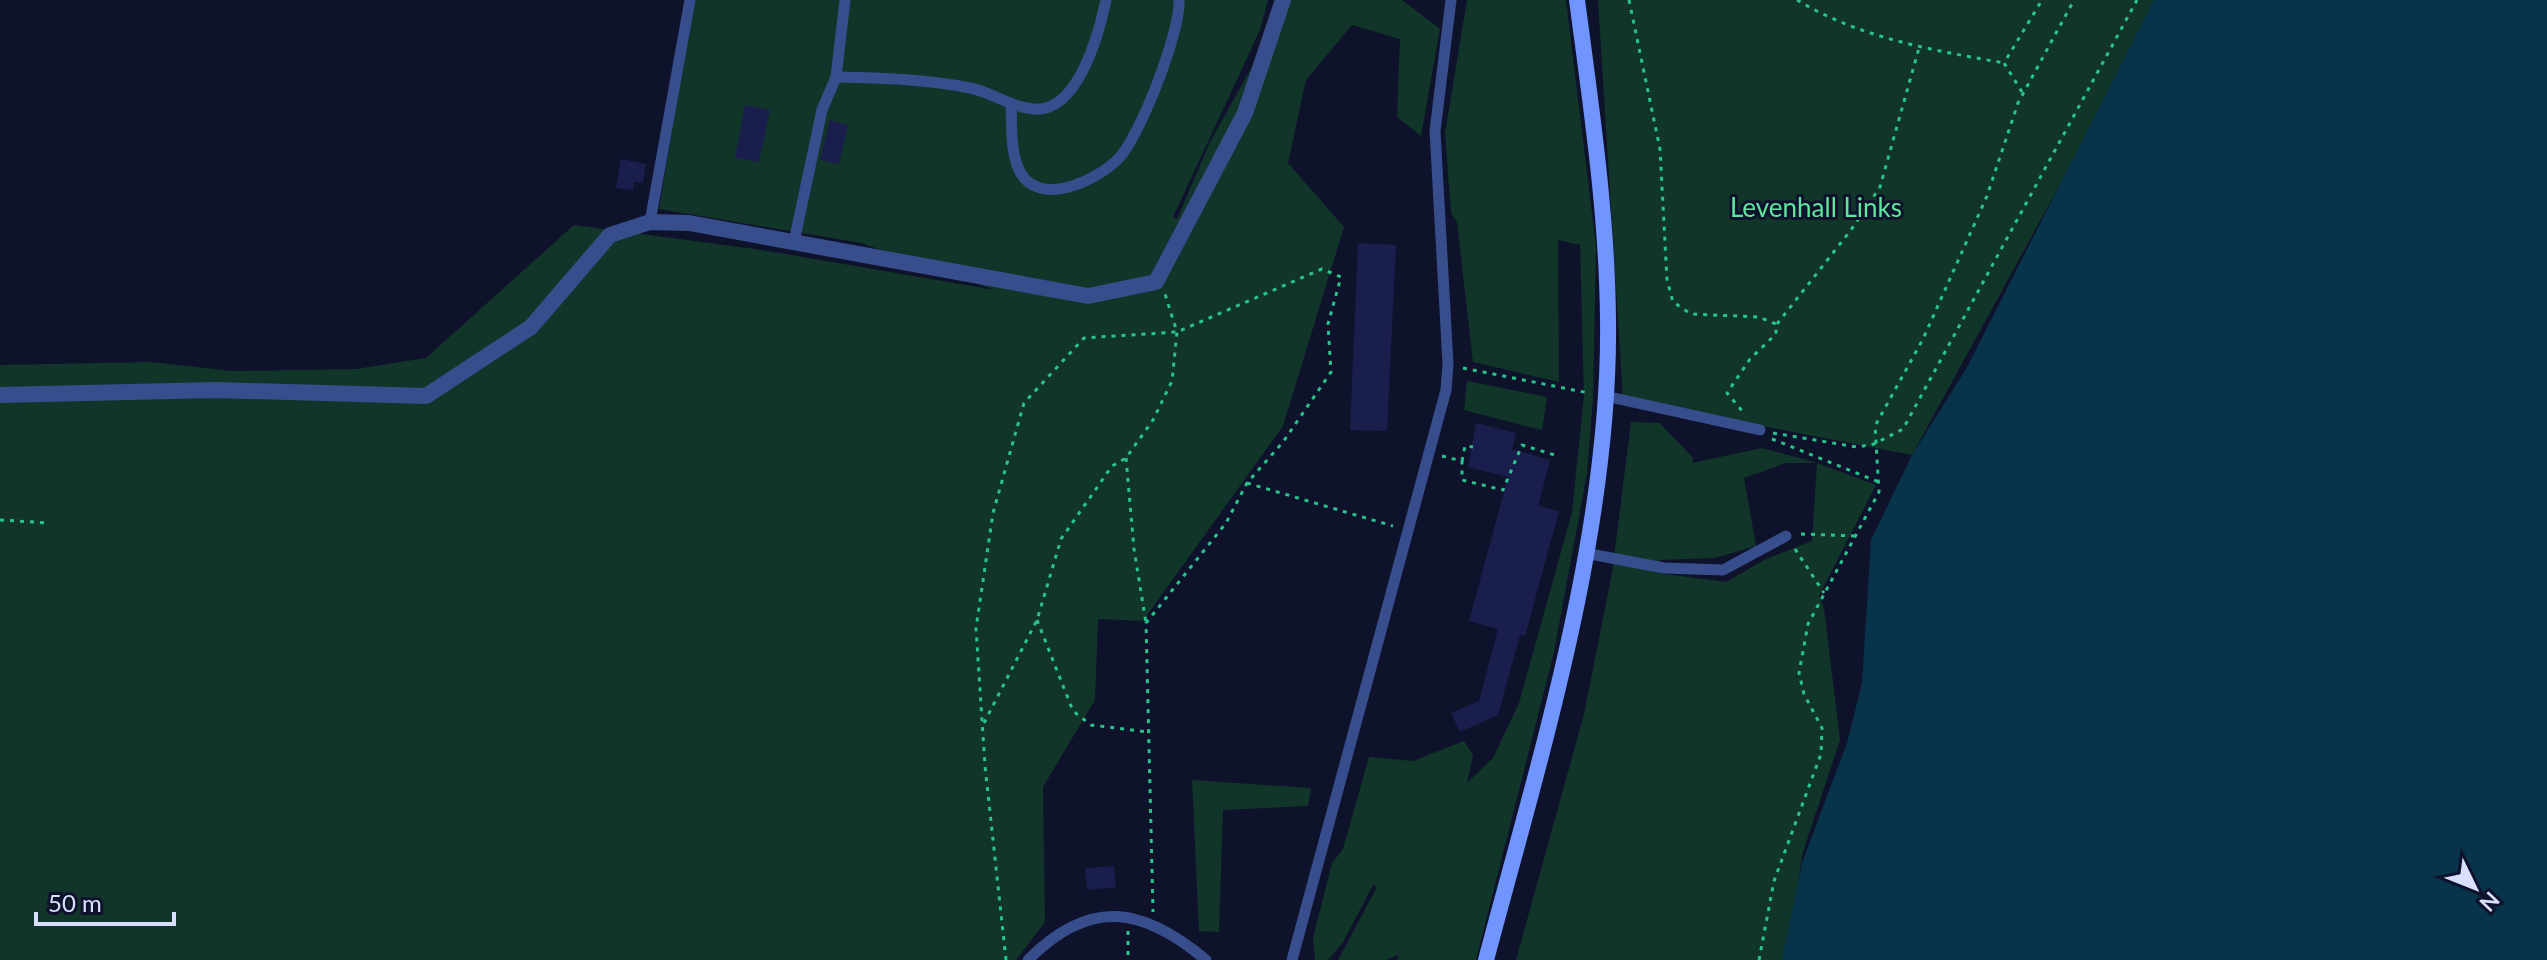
<svg xmlns="http://www.w3.org/2000/svg" width="2547" height="960" viewBox="0 0 2547 960" font-family="Lato,sans-serif">
  <rect width="100%" height="100%" fill="#0f122b"/>
  <g fill="#12352a" fill-rule="evenodd">
    <path d="M694,0H1268L1260,30L1173,217L1177,219L1210,142L1289,0H1402L1440,29L1421,136L1397,117L1400,39L1352,25L1306,80L1288,163L1344,227L1283,426L1143,621L1098,619L1095,700L1043,787L1045,922L1016,960H0V365L151,362L233,371L356,369L426,358L574,225L762,250L995,290L861,243L659,209Z"/>
    <path d="M1467,0H1566L1596,247L1593,400L1587,473L1554,652L1476,960H1397L1399,954L1387,960H1338L1377,887L1373,885L1343,942L1328,960H1315L1313,938L1332,863L1343,849L1369,757L1413,761L1464,741L1473,755L1467,783L1493,758L1519,703L1572,512L1584,396L1580,245L1558,240L1559,382L1473,362L1457,222L1451,213L1445,133Z"/>
    <path d="M1598,0H2161L1912,455L1623,399Z"/>
    <path d="M1467,381L1547,397L1542,430L1464,410Z"/>
    <path d="M1631,422L1660,423L1693,458L1692,463L1762,448L1817,463L1876,485L1819,596L1824,608L1840,740L1803,852L1785,960H1516L1584,714L1612,573ZM1786,463H1817L1812,541L1766,559L1726,582L1657,573L1659,560L1715,558L1756,546L1744,478Z"/>
    <path d="M1192,780L1311,788L1308,806L1223,810L1219,932L1199,931Z"/>
  </g>
  <path fill="#08344b" d="M2154,0H2547V960H1782L1802,863L1847,743L1862,683L1871,540L1912,455L1966,369Z"/>
  <g fill="#1a1e4d">
    <path d="M745,105L770,110L759,162L735,158Z"/>
    <path d="M830,120L848,125L839,164L820,160Z"/>
    <path d="M621,159L646,164L643,183L634,182L633,190L616,188Z"/>
    <path d="M1358,243L1396,245L1387,431L1350,430Z"/>
    <path d="M1476,423L1516,433L1512,449L1550,460L1538,506L1559,511L1525,636L1520,635L1498,715L1460,732L1451,713L1479,701L1498,629L1469,621L1508,477L1468,467Z"/>
    <path d="M1114,866L1116,887L1087,890L1085,868Z"/>
  </g>
  <g fill="none" stroke-linecap="round" stroke-linejoin="round">
    <g stroke="#29c38d" stroke-width="3" stroke-dasharray="4 6" stroke-linecap="butt">
      <path d="M1629,0L1660,149L1667,280L1673,302L1691,314L1759,317L1776,324V334L1750,359L1727,393L1743,412"/>
      <path d="M1797,0C1860,38 1932,50 2004,63"/>
      <path d="M2022,92L2004,63L2042,0"/>
      <path d="M1777,324L1851,230L1880,187L1919,48"/>
      <path d="M1463,368L1589,393"/>
      <path d="M1773,433L1857,447L1874,444L1903,429L2137,0"/>
      <path d="M1772,439L1879,482"/>
      <path d="M1442,456L1462,461V480L1503,490L1522,445L1558,456"/>
      <path d="M1126,458L1134,549L1146,623"/>
      <path d="M1462,461L1465,446L1473,447"/>
      <path d="M1247,483L1393,526"/>
      <path d="M0,520L49,523"/>
      <path d="M1801,534L1857,536"/>
      <path d="M1795,549L1824,593"/>
      <path d="M1037,620L1073,711L1091,725L1149,732"/>
      <path d="M984,723L1037,620L1061,539L1112,466L1126,458L1153,420L1172,381L1177,332L1165,294"/>
      <path d="M1128,931V960"/>
      <path d="M1006,960L985,766L976,628L993,513L1024,403L1084,338L1177,332L1322,269L1341,277L1328,324L1331,372L1283,442L1247,483L1226,523L1146,623L1153,912"/>
      <path d="M1759,960L1774,881L1821,754L1822,728L1804,694L1799,673L1808,624L1879,492L1875,426L1923,339L1987,196L2018,103L2074,0"/>
    </g>
    <g stroke="#384d8c" stroke-width="11">
      <path d="M836,77C881,78 925,79 970,88C992,92 1012,108 1034,109C1078,113 1099,33 1106,0"/>
      <path d="M1011,103C1012,124 1010,150 1019,170C1038,209 1097,181 1119,158C1140,136 1181,31 1179,0"/>
      <path d="M650,222L690,0"/>
      <path d="M794,242L822,110L836,77L845,0"/>
      <path d="M1605,396L1760,430"/>
      <path d="M1585,553L1664,568L1723,570L1786,536"/>
      <path d="M1028,960C1090,897 1143,907 1206,960"/>
      <path d="M1292,960L1446,390L1448,364L1435,131L1451,0"/>
    </g>
    <path stroke="#384d8c" stroke-width="16" d="M0,395L215,390L426,396L531,327L610,235L650,222L689,223L1088,296L1156,282L1245,113L1283,0"/>
    <path stroke="#7095ff" stroke-width="16" d="M1486,960C1540,757 1611,531 1608,319C1607,212 1591,106 1577,0"/>
  </g>
  <g text-anchor="middle" stroke-width="6" stroke-linejoin="round" paint-order="stroke">
    <g font-size="26" fill="#5de79d" stroke="#0f122b">
      <text x="1816" y="217">Levenhall Links</text>
    </g>
  </g>
  <g transform="translate(2475 888) rotate(133)" stroke="#0f122b" stroke-width="6" paint-order="stroke">
  <path d="M0-6L14 30L0 20L-14 30Z" fill="#d9e0ff"/>
  <text y="-12" font-size="22" font-weight="bold" text-anchor="middle" fill="#d9e0ff">N</text>
  </g>
  <path d="M36 912v12h138v-12" fill="none" stroke="#d9e0ff" stroke-width="4"/>
  <text x="48" y="912" font-size="24" fill="#d9e0ff" stroke="#0f122b" stroke-width="6" paint-order="stroke">50 m</text>
</svg>
